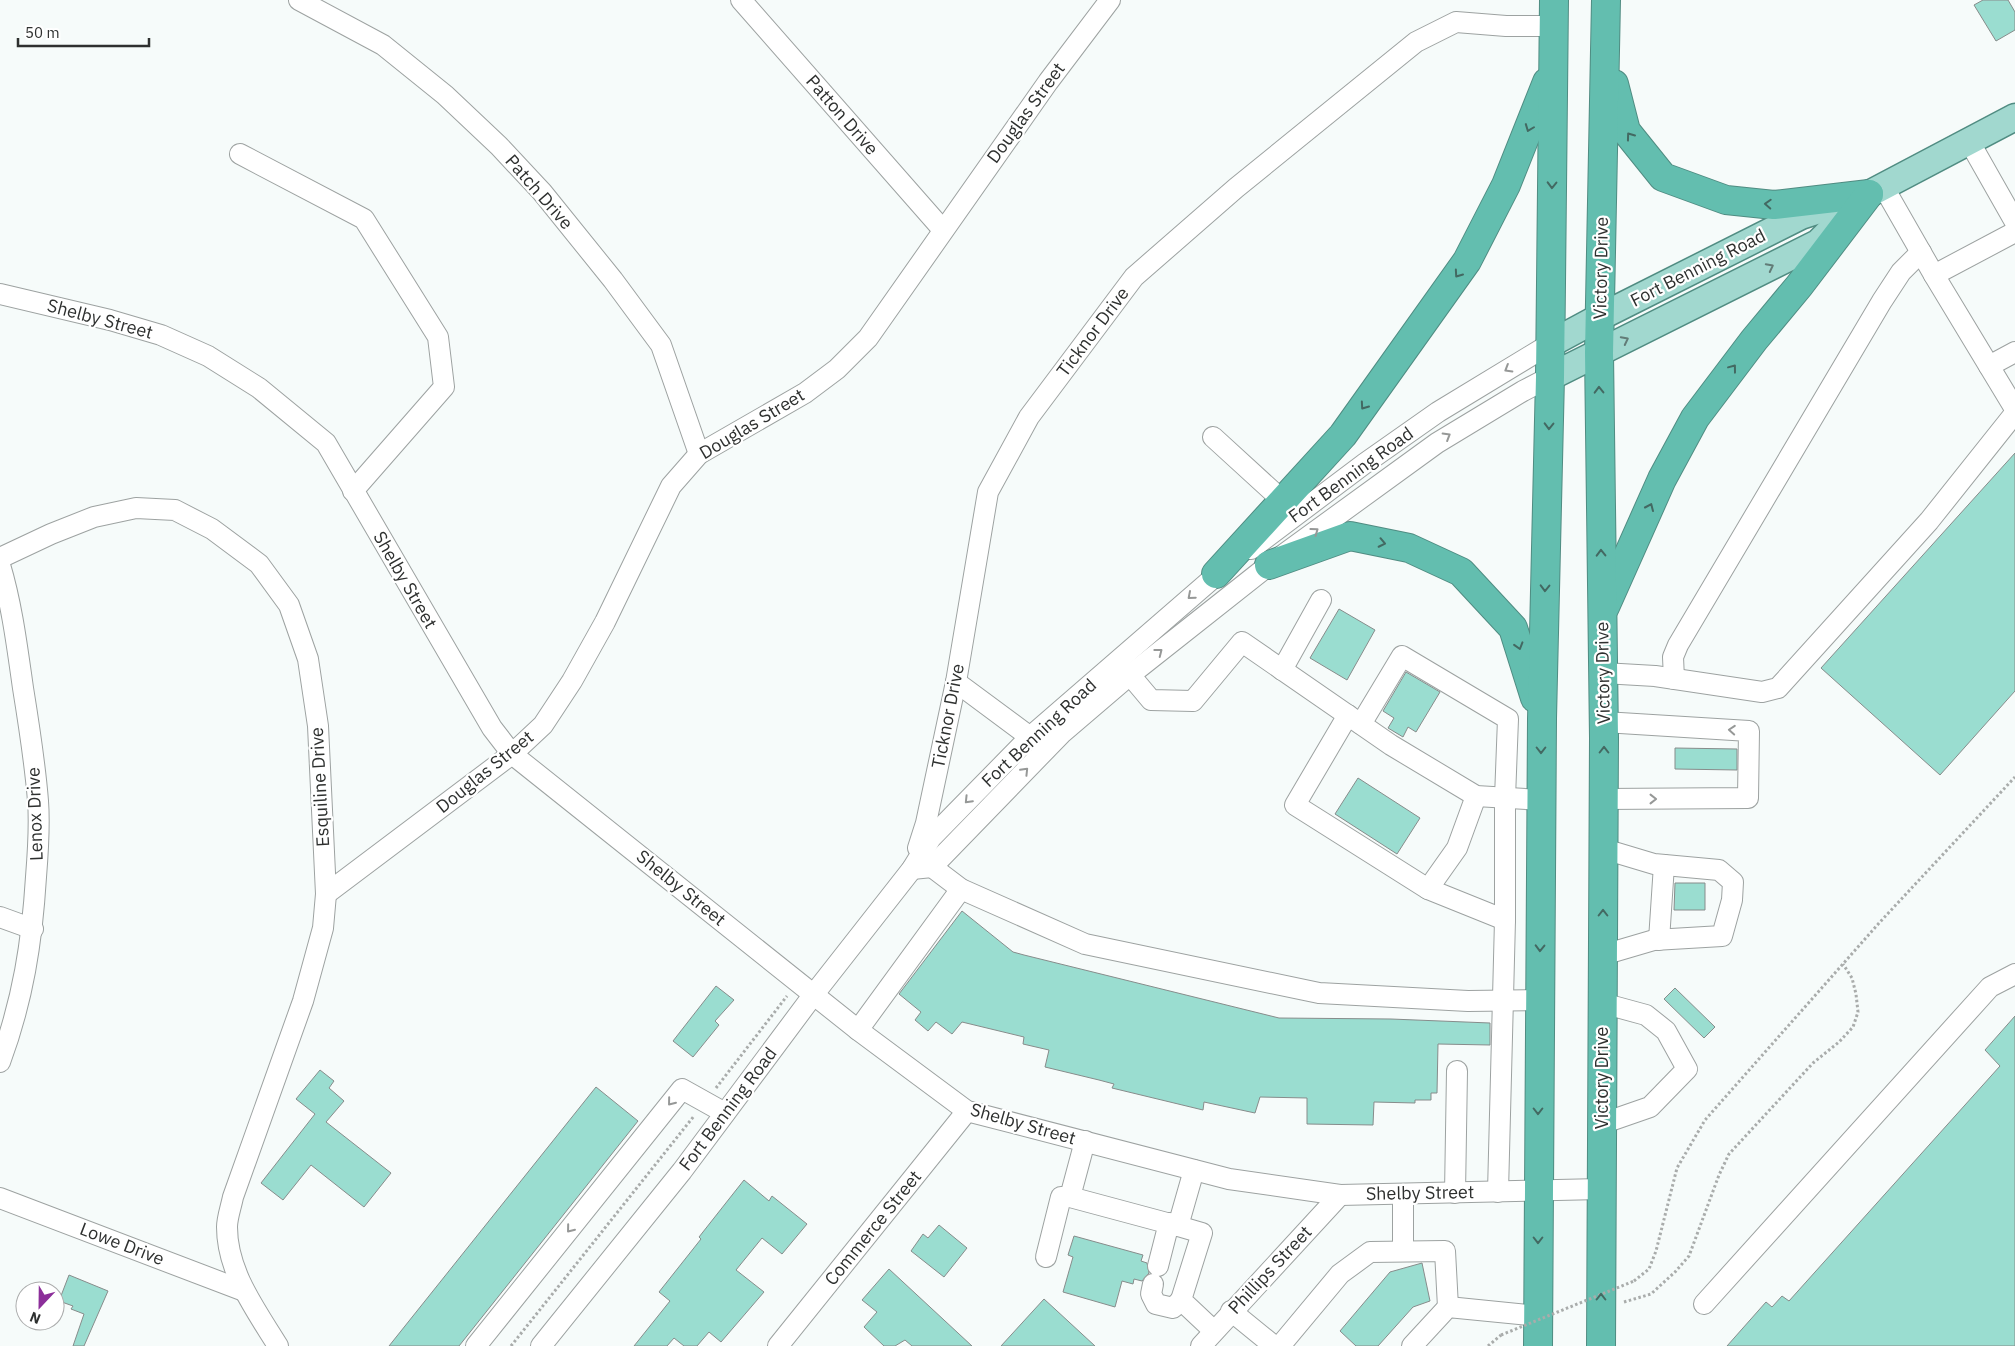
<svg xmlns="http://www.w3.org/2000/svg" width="2015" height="1346" viewBox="0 0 2015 1346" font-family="'IBM Plex Sans',sans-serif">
  <rect width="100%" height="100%" fill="#f6fbfa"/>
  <g fill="#9addd0" stroke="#878c8b">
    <path d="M1983,0H2008L2015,12V30L1996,41L1974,5Z"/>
    <path d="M2015,453V691L1940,775L1821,668Z"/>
    <path d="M1339,609L1375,630L1347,680L1310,658Z"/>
    <path d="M1406,672L1440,692L1416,732L1408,727L1403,737L1388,728L1394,718L1383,711Z"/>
    <path d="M1675,748L1737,749V770L1675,769Z"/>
    <path d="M1358,778L1420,818L1397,854L1335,814Z"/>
    <path d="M1675,883H1705V910H1674Z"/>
    <path d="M962,911L1013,952L1024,955L1279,1018L1391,1019L1490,1023V1045L1438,1044L1437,1093H1431V1100H1415V1103L1374,1102L1373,1125L1307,1124V1098L1260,1097L1255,1113L1204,1102L1203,1110L1112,1088L1114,1084L1099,1080L1045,1067L1049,1050L1023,1044L1024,1037L962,1022L952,1034L936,1022L928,1031L915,1020L921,1012L899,994Z"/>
    <path d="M716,986L734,1000L715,1021L719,1025L693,1057L673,1041Z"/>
    <path d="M1675,988L1715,1027L1704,1038L1664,999Z"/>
    <path d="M2015,1016V1346H1727L1766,1302L1772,1307L1782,1296L1789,1301L2000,1066L1985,1050Z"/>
    <path d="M320,1070L334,1081L329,1088L344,1101L326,1122L391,1173L364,1207L311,1165L283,1200L261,1183L315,1114L296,1099Z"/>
    <path d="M596,1087L638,1121L459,1346H389Z"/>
    <path d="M744,1180L769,1201L772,1196L807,1224L782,1254L762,1238L736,1270L764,1292L721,1342L709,1332L697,1346H684L674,1338L667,1346H634L670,1301L659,1292L701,1239L699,1237Z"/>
    <path d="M939,1225L967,1248L944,1277L911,1251L923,1234L928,1238Z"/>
    <path d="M1074,1236L1143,1255L1141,1261L1147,1263L1149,1273L1142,1281L1134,1279L1133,1284L1122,1281L1115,1307L1063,1292L1073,1257L1068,1255Z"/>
    <path d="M1422,1263L1430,1301L1413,1307L1378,1346H1356L1340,1331L1390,1272Z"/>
    <path d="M889,1269L972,1346H912L905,1340L895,1346H884L864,1327L877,1312L862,1300Z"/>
    <path d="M69,1275L108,1291L84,1346H73L84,1314L71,1309L73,1306L59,1301Z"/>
    <path d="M1044,1299L1056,1310L1095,1346H1001Z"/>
  </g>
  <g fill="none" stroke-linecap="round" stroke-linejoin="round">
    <defs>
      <g id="minor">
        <path d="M299,0L383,45L445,95L499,146L542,192L613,280L661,345L699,454"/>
        <path d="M741,0L943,230"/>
        <path d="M1969,141L2015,222"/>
        <path d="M240,154L364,219L438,337L444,387L353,491"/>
        <path d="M1883,186L1934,275L2015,232"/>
        <path d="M1934,275L2015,409"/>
        <path d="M0,294L110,320L161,335L208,356L259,388L326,443L492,728L512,754L858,1030L967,1111L1229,1179L1340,1195L1601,1189"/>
        <path d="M1989,366L2015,352"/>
        <path d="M1213,437L1283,501"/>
        <path d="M1251,549L1364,464L1438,412L1550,344"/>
        <path d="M0,558L51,534L94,517L136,508L175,510L212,529L259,564L289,605L308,659L318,726L326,894L323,928L303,1001L233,1197C231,1207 227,1218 227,1227C227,1272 256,1310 278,1346"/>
        <path d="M0,565C12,605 17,646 23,688C29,725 35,763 38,801C40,826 38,852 36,877C32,942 23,1000 0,1062"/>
        <path d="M1282,670L1321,600"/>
        <path d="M1603,673L1655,676L1762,692L1778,688L1929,521L2015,413"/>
        <path d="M1130,675L1151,700L1193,701L1242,642L1391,745L1476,796L1541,800"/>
        <path d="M1674,679L1673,657L1678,645L1882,301L1901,272L1921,252"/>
        <path d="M956,682L1041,745"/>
        <path d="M1348,715L1295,805L1428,889L1457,848L1476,796"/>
        <path d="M1361,724L1402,656L1508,719L1505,798V920L1428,889"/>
        <path d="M1604,799L1748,798L1749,731L1604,722"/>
        <path d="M918,848L926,823L956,682L988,492L1029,417L1134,277L1236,188L1416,42L1456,22L1506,26H1553"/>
        <path d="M932,867L961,889L1085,944L1319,993L1468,1001L1539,1000"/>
        <path d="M912,869L932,867L1061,734L1130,675L1269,565L1437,443L1523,391L1550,377"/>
        <path d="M326,894L512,754L543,725L572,681L605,622L671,486L699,454L805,393L837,369L868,338L1048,82L1110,0"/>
        <path d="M0,917L33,929"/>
        <path d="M1659,940L1664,865"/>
        <path d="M1603,955L1654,940L1722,936L1732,900L1733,882L1719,870L1654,864L1604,849"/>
        <path d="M858,1030L961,889"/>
        <path d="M1601,1124L1650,1107L1687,1069L1666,1031L1646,1015L1602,1003"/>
        <path d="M1085,1141L1070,1197L1178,1226L1194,1170"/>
        <path d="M1498,1192L1505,920"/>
        <path d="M1455,1193L1457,1071"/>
        <path d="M0,1198L244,1291"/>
        <path d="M1178,1226L1202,1233L1181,1300L1214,1331"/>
        <path d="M1403,1251V1194"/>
        <path d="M1046,1257L1061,1197H1070"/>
        <path d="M1158,1266L1169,1223"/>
        <path d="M1153,1284L1151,1294L1156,1304L1173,1308L1181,1300"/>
        <path d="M1704,1304L1990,987L2015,974"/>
        <path d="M1231,1311L1274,1346"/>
        <path d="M476,1346L682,1089L725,1113"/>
        <path d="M541,1346L682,1171L814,994L912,869L931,838L1031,736L1227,566"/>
        <path d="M778,1346L967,1111"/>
        <path d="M1201,1346L1340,1195"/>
        <path d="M1280,1346L1340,1274L1370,1252L1445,1251L1448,1307"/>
        <path d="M1412,1346L1448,1307L1538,1316"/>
      </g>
      <g id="major">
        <path d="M1550,344L1600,317L1801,216L1869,194L2015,117"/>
        <path d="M1550,377L1818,243L1839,222"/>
      </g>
      <g id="highway">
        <path d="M1614,84L1626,131L1663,177L1726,200L1774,205L1869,194"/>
        <path d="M1269,565L1350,536L1409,548L1461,572L1513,628L1535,698"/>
        <path d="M1216,574L1343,435L1467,261L1506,185L1547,82"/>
        <path d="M1605,607L1662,479L1695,418L1754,340L1799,286L1869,194"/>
        <path d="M1538,1346L1542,719L1550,377L1554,0"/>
        <path d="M1601,1346L1604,738L1599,353L1606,0"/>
      </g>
    </defs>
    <use href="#minor" stroke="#9da2a1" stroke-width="22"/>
    <use href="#major" stroke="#508c82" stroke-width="29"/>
    <use href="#highway" stroke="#508c82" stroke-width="30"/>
    <g stroke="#a9acab" stroke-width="3" stroke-dasharray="2.5 2.5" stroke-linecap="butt">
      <path d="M716,1088L787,996"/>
      <path d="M1634,1281L1649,1269L1656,1251L1677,1168L1705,1120L1880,922L2015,777"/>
      <path d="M1624,1302L1651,1294L1675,1272L1689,1256L1719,1175L1729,1154L1813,1063L1839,1042L1853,1027L1858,1012L1856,994L1852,978L1843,964"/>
      <path d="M511,1346L694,1116"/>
      <path d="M1488,1346L1501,1335"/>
    </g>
    <use href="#minor" stroke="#fff" stroke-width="20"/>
    <use href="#major" stroke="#a1d8cf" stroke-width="26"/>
    <use href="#highway" stroke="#63beaf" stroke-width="28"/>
    <path stroke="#a9acab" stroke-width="3" stroke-dasharray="2.5 2.5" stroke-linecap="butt" d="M1501,1335L1634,1281"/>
  </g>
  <defs><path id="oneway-chevron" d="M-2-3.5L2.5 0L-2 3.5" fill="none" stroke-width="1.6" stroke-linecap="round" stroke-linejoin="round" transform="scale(1.25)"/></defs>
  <g stroke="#436962">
    <use href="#oneway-chevron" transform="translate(1529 128) rotate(111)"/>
    <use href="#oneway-chevron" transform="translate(1630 136) rotate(-126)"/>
    <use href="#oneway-chevron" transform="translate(1552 185) rotate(91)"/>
    <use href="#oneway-chevron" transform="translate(1768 204) rotate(-177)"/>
    <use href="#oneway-chevron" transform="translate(1458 274) rotate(125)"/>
    <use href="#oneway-chevron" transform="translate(1733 368) rotate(-53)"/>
    <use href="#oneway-chevron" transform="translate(1599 390) rotate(-91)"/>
    <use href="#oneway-chevron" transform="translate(1364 406) rotate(125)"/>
    <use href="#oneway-chevron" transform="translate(1549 426) rotate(91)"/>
    <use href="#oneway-chevron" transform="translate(1650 507) rotate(-66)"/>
    <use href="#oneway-chevron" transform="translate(1382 543) rotate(12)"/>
    <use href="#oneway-chevron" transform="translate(1601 553) rotate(-91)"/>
    <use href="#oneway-chevron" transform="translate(1545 588) rotate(91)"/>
    <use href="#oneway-chevron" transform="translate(1519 646) rotate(73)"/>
    <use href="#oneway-chevron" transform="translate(1541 750) rotate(90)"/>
    <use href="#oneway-chevron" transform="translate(1604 750) rotate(-90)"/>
    <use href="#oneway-chevron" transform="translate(1603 913) rotate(-90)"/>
    <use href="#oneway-chevron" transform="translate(1540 948) rotate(91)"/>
    <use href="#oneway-chevron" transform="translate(1538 1111) rotate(90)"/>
    <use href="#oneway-chevron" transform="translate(1538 1240) rotate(90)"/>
    <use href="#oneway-chevron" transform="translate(1601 1297) rotate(-90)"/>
  </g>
  <g stroke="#627c77">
    <use href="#oneway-chevron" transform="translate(1770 267) rotate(-27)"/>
    <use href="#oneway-chevron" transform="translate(1625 340) rotate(-27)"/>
  </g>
  <g stroke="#969897">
    <use href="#oneway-chevron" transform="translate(1508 369) rotate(149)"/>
    <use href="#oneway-chevron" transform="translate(1447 436) rotate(-31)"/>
    <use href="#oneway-chevron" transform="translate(1315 531) rotate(-36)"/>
    <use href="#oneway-chevron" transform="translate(1191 596) rotate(139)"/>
    <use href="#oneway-chevron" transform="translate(1159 652) rotate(-38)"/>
    <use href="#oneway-chevron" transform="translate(1732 730) rotate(-176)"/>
    <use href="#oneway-chevron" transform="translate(1025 771) rotate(-46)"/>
    <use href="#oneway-chevron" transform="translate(1653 799)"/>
    <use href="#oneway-chevron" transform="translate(968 800) rotate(134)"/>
    <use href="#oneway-chevron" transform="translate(671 1102) rotate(129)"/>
    <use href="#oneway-chevron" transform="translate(570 1229) rotate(129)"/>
  </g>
  <g text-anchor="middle" stroke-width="4.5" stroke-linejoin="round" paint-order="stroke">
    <g font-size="18" fill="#2e302f" stroke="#fff">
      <text transform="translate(1026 113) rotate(-54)" y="6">Douglas Street</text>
      <text transform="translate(842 115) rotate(49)" y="6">Patton Drive</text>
      <text transform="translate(539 192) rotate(49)" y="6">Patch Drive</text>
      <text transform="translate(1601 268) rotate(-89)" y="6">Victory Drive</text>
      <text transform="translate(1698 268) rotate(-27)" y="6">Fort Benning Road</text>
      <text transform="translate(100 319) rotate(15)" y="6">Shelby Street</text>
      <text transform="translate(1093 332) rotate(-53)" y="6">Ticknor Drive</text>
      <text transform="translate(752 424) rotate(-31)" y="6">Douglas Street</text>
      <text transform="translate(1351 475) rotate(-36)" y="6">Fort Benning Road</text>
      <text transform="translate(405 580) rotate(60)" y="6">Shelby Street</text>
      <text transform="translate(1603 673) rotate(-91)" y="6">Victory Drive</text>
      <text transform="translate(948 716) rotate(-79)" y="6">Ticknor Drive</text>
      <text transform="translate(1039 733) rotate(-43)" y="6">Fort Benning Road</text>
      <text transform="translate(485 772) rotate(-39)" y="6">Douglas Street</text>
      <text transform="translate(320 787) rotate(-93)" y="6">Esquiline Drive</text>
      <text transform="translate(35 814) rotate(-92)" y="6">Lenox Drive</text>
      <text transform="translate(681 888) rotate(39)" y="6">Shelby Street</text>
      <text transform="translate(1602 1078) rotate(-90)" y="6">Victory Drive</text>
      <text transform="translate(728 1109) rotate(-53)" y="6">Fort Benning Road</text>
      <text transform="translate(1023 1124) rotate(16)" y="6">Shelby Street</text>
      <text transform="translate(1420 1193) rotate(-1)" y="6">Shelby Street</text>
      <text transform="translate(873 1228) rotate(-51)" y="6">Commerce Street</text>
      <text transform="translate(122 1244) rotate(21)" y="6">Lowe Drive</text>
      <text transform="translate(1270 1270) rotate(-47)" y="6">Phillips Street</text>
    </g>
  </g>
  <g transform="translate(40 1306) rotate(202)"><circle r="24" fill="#ffffff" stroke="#abacac"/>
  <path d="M0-4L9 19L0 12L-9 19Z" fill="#8c2f9a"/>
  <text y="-8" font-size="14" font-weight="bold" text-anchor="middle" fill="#2e302f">N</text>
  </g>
  <path d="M18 38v8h131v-8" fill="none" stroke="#2e302f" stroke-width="2.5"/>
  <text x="25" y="38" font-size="15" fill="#2e302f" stroke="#ffffff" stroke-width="4" paint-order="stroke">50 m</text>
</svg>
